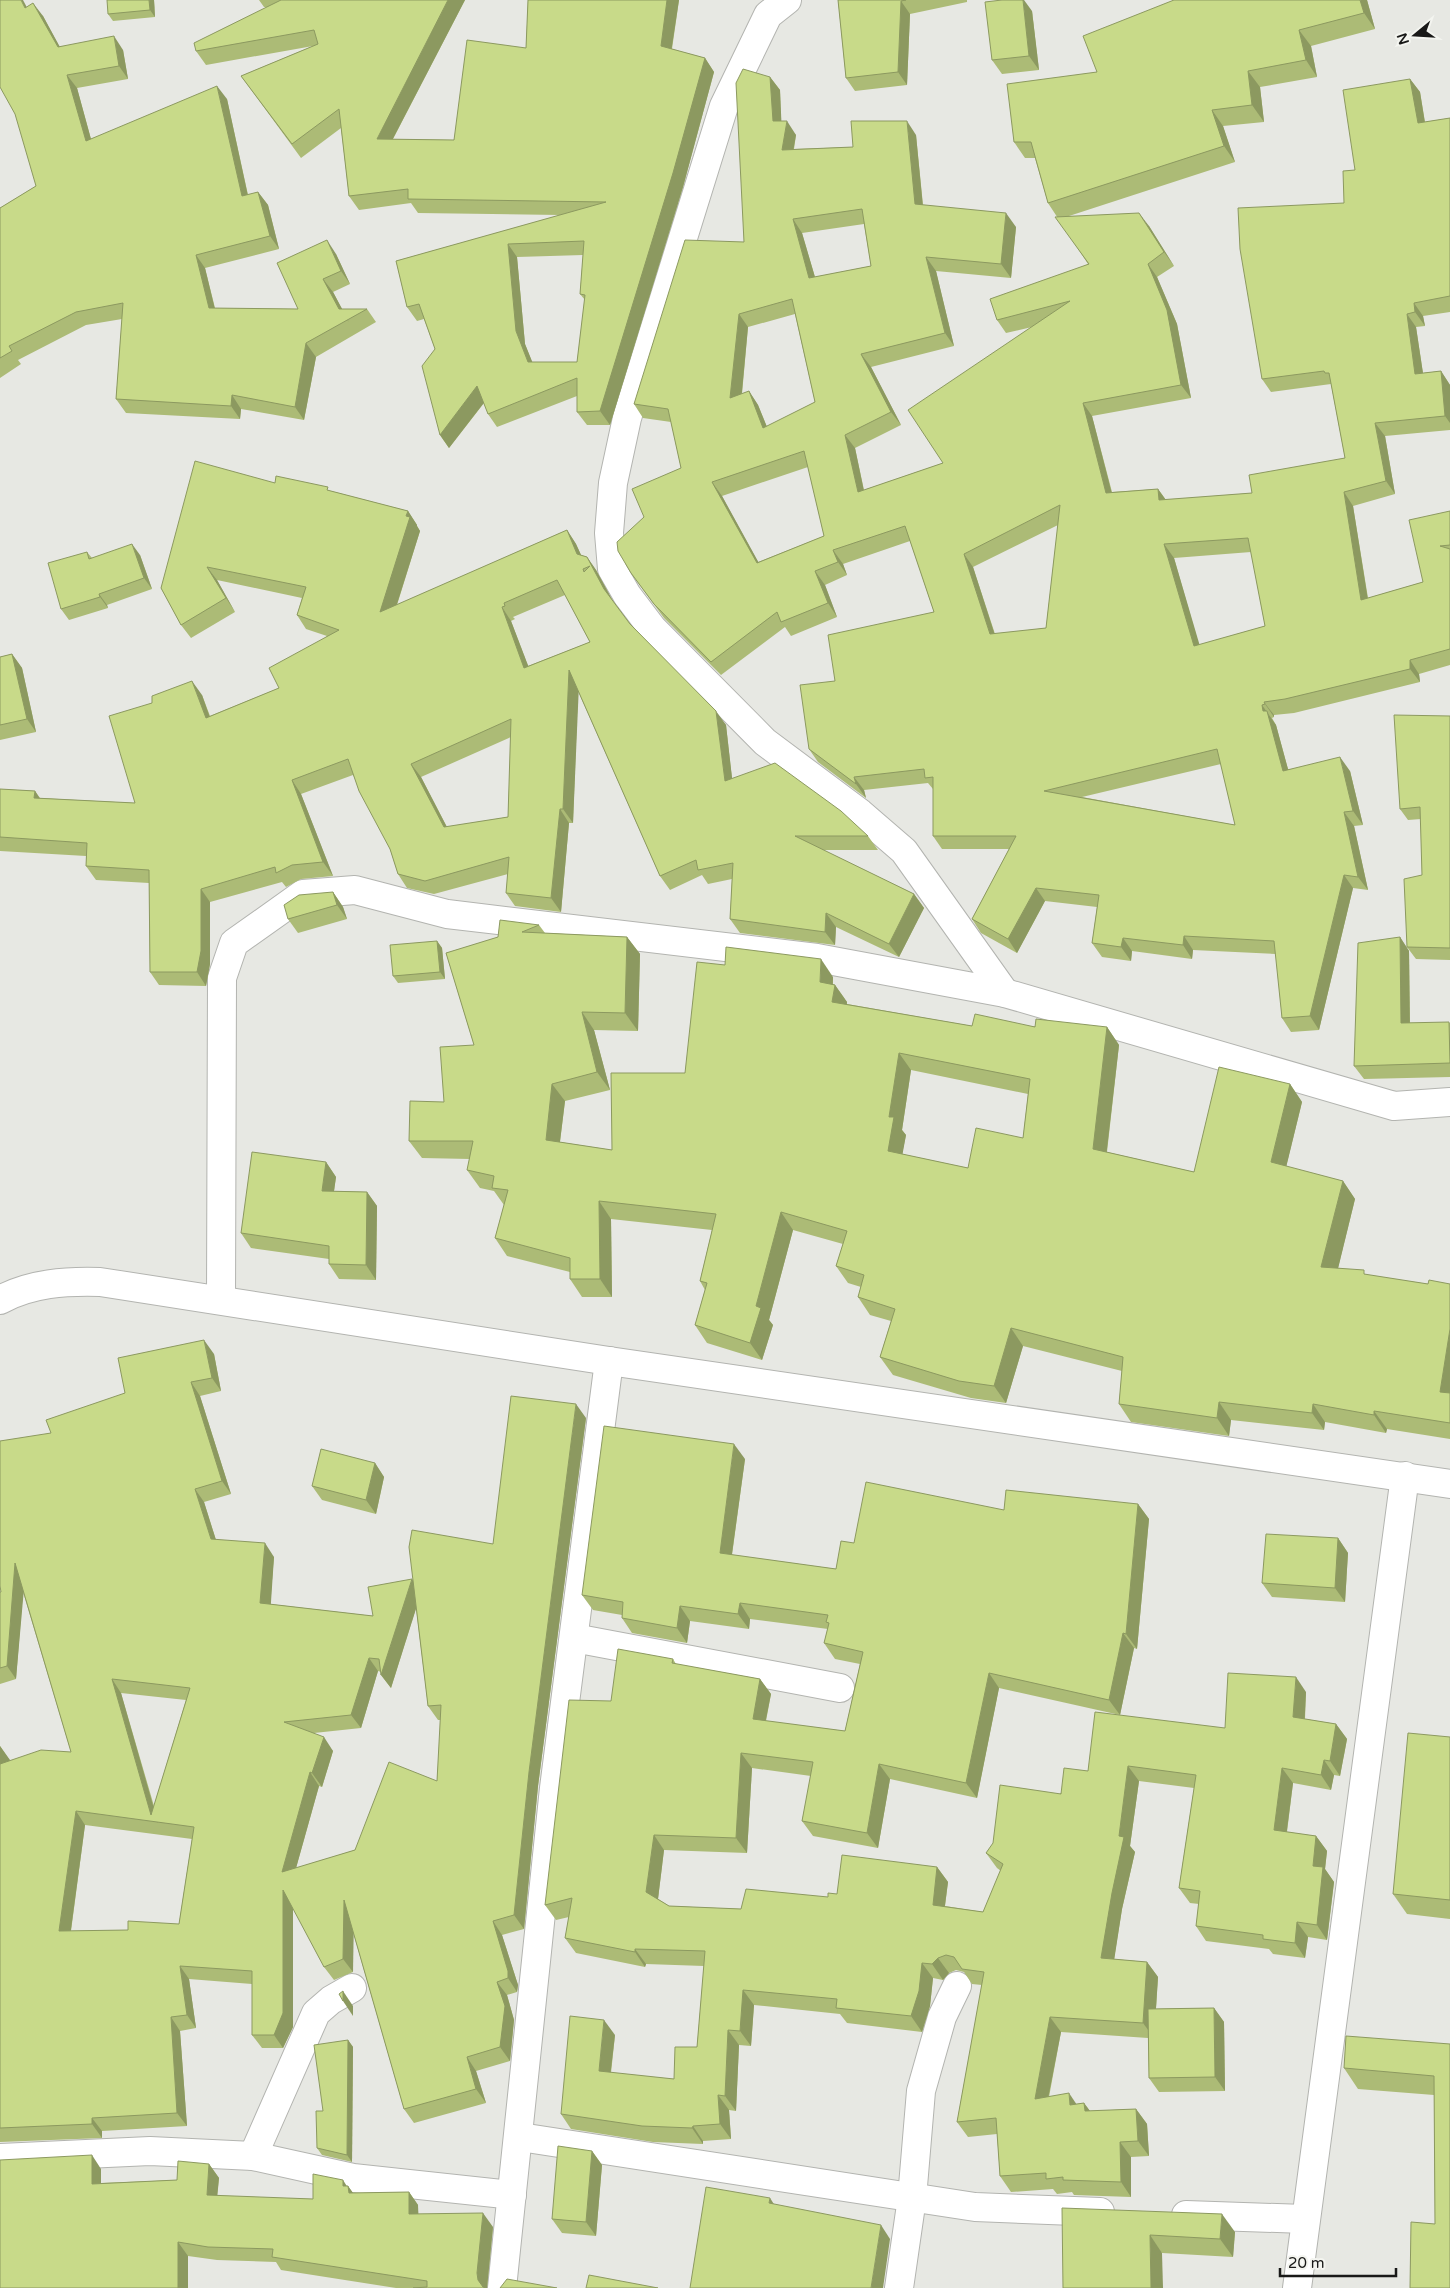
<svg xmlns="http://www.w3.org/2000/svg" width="1450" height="2288" viewBox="0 0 1450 2288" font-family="'Varela Round',sans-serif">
  <rect width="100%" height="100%" fill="#e7e8e3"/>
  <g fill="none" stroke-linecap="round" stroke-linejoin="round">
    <defs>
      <g id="minor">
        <path d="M787,0L768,15L724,106L627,418L613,483L609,533L612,569L627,595L652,628L765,742L860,813L904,851L1005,993"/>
        <path d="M0,1300C31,1283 66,1281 100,1282L609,1361L1450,1484"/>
        <path d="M221,1300L222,978L234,943L303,894L355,890L447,914L817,958L1005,993L1394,1106L1450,1102"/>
        <path d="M574,1638L840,1688"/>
        <path d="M520,2137L975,2207L1100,2212"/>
        <path d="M253,2156L316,2013L331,2000L352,1988"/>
        <path d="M0,2158L150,2151L253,2156L353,2178L512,2195"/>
        <path d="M1186,2215L1305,2219"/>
        <path d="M502,2288L554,1788L609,1361"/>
        <path d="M899,2288L912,2198L921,2091L942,2017L957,1986"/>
        <path d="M1297,2288L1405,1476"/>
      </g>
    </defs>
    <use href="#minor" stroke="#b3b4b0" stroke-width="30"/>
    <use href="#minor" stroke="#fff" stroke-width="28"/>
  </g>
  <g fill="#acbb76" fill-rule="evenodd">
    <path d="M154,0L155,17L113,21L108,14Z"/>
    <path d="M259,0H465L393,139L454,140L526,48L528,0H679L672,49L705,58L714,72L683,187L610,425H587L577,412V396L497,427L488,414L484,403L449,448L440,435L435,349L424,319L417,321L407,307L396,261L561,215L418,213L411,203L359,210L349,196L341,128L301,158L241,76L313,46L206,65L196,51L267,7H264ZM583,255L580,294L585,300L577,362H532L525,344L517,257Z"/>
    <path d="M838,0H967V2L910,14L907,85L855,91L846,78Z"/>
    <path d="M1367,0L1375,29L1311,46L1317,77L1260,87L1264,122L1223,126L1235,162L1069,216L1149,226L1174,266L1157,277L1177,324L1191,398L1092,416L1112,492L1158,489L1166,500L1252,493L1345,458L1331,384L1271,392L1262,379L1344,203L1355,170L1410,79L1420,92L1425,122L1450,118V312L1423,316L1425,326L1416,327L1423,373L1441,371L1450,385V430L1385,436L1395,494L1353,506L1368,598L1423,582L1450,511V665L1419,674L1420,682L1294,713L1274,715V717L1272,718L1276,725L1288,769L1350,771L1363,825L1354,826L1368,890L1353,888L1319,1030L1291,1032L1282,1018L1276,954L1193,950L1192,959L1132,951L1131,961L1102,957L1092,943L1097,907L1045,901L1017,953L981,933L972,919L1009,849H942L933,836V789L928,783L864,790L866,798L818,762L809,749L835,681L934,612L910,541L843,564L847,575L825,585L837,617L791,636L785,627L721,675L664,618L631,573L644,517L681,468L671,422L643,418L634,404L744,242L770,77L780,90L781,121L796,135L794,149L853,147L916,135L923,205L1016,227L1011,278L936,271L954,346L871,367L901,425L855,448L864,490L943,463L1032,327L1006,333L997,320L1088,264L1048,203L1035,158H1025L1014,142L1097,72ZM864,224L871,266L815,277L802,233ZM795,314L815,402L767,427L758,405L749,391L742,394L748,327ZM808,467L824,536L758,562L722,496ZM1058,525L1046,628L995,634L973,567ZM1251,552L1265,626L1199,645L1174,558ZM1221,764L1235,825L1082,797Z"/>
    <path d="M27,7L43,16L59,46L123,50L128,79L77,88L91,139L227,99L248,195L258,192L268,205L279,249L205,268L215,308L298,309L336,254L350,284L333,292L342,309H367L376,322L316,357L304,420L241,409L240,419L126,413L116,399L122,319L86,325L18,360L21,364L0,378V208L36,186Z"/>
    <path d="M1032,11L1039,70L1002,74L992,60Z"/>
    <path d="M275,483L331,491L408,511L417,525V526L420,531L397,605L567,530L576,544L581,555L587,557L596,570L612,600L630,624L726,725L732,779L868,836L878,850H823L914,894L924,908L899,957L836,927L835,945L740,933L730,919L732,879L708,884L702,875L670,890L660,876L578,691L573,823H569L561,912L515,906L506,893L508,874L434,894L407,888L398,874L390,849L353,775L301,794L333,876L301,879L286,887L282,882L210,902V964L206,986L159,985L150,972L149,883L96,880L86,866V856L0,851V789L35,791L40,798L135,803L202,695L210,716L279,688L327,636L306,629L297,615L302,598L217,580L235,612L191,638L181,625L161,588ZM565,595L590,642L528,666L511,621L515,619L513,617ZM511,737L508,817L447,827L421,777Z"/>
    <path d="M87,552L92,558L140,555L152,589L107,605L108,608L69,620L61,609Z"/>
    <path d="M12,654L22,668L36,732L0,740V657Z"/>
    <path d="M1450,716V960L1416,959L1407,947L1422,875L1421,819L1408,820L1400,809Z"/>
    <path d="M333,892L343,907L347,919L298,933L288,919Z"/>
    <path d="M539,925L545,933L627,937L640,954L638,1031L594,1030L610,1090L565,1101L560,1142L612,1150L685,1073L833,977V984L835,985L847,1002V1004L972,1026L1107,1027L1119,1045L1107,1152L1194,1172L1290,1084L1302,1102L1286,1167L1343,1181L1355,1199L1338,1268L1367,1275L1428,1284H1450V1439L1387,1429L1386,1433L1325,1422L1324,1430L1231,1420L1229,1436L1131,1422L1119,1404L1122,1371L1023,1346L1006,1403L971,1398L893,1375L880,1357L891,1321L870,1315L858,1297L861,1287L848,1283L836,1266L843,1244L793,1230L769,1320L773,1325L762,1360L707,1343L695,1325L705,1290L700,1281L712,1230L611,1219L612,1297H582L570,1279V1272L507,1256L495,1238L504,1205L494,1191L480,1188L467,1170L470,1159L422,1158L409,1141L444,1102L474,1045L446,953ZM911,1070L1028,1094L1023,1138L968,1168L902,1154L906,1135L902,1130Z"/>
    <path d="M1400,937L1409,951L1410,1023H1450V1077L1364,1079L1354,1066Z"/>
    <path d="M437,941L442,948L445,979L398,983L393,976Z"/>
    <path d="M326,1162L336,1177L334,1191L367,1192L377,1206L376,1280L339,1279L329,1264V1259L251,1248L241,1233Z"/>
    <path d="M214,1354L221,1391L200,1396L231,1494L204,1502L216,1540L274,1557L270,1604L373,1616L413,1581L493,1544L586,1418L538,1786L524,1929L502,1935L518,1985L517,1992L507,1995L514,2020L510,2061L476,2071L486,2103L414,2123L404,2109L353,1932V1972L334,1980L324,1967L293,1908V2027L283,2048H262L252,2035V1984L189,1979L196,2028L180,2031L187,2126L102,2131V2138L0,2142V1746L10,1761L71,1752L23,1592L16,1679L0,1684V1592H1L51,1433L125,1393ZM416,1608L428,1706L438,1720H441L437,1781L355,1850L296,1868L319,1786L322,1787L333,1751L314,1733L361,1728L378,1671L381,1672V1675L391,1688ZM121,1693L186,1700L154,1806ZM85,1825L192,1839L179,1924L128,1930L71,1931Z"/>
    <path d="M745,1459L732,1555L836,1569L854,1543L1004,1510L1138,1504L1149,1519L1137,1649L1134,1648L1120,1715L999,1688L977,1798L890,1779L878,1848L813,1836L802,1821L811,1776L752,1768L747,1853L664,1850L658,1899L669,1906L741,1909L828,1897L837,1894L937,1867L948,1882L945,1906L983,1912L1001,1871L997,1868L986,1853L1088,1771L1225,1728L1306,1692L1305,1719L1336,1724L1347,1739L1340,1776L1334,1775L1331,1790L1293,1783L1287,1832L1316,1836L1327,1851L1325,1869L1334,1882L1327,1940L1308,1937L1305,1958L1273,1954L1269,1949L1206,1941L1196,1926L1199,1904L1190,1903L1179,1888L1194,1788L1139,1781L1130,1846L1135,1852L1122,1909L1114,1959L1147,1962L1158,1977L1156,2009L1214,2008L1224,2022L1225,2091L1159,2092L1149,2078L1148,2038L1061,2032L1049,2097L1076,2104L1084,2103L1090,2111L1136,2109L1147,2124L1149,2156L1131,2157V2197L1074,2195L1072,2192L1057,2194L1053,2189L1011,2192L1000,2176L997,2134L968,2137L957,2122L982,1985L972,1984L964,1972L956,1970L949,1973L943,1980L933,1978L930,2006L922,2032L847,2023L840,2014L754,2005L751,2046L739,2045L736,2111L729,2110L731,2139L703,2141V2144L653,2142L571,2129L561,2114L615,2035L611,2073L674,2079L697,2047L704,1966L646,1964L645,1967L576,1953L565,1938L569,1917L556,1920L545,1905L611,1701L673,1659L676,1664L760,1679L771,1694L766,1721L845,1731L860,1664L835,1659L824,1643L828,1629L750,1619L749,1629L690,1621L687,1643L632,1633L622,1618V1615L593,1610L582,1595Z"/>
    <path d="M375,1463L384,1477L376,1514L322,1500L312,1486Z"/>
    <path d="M1338,1538L1348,1553L1345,1602L1272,1597L1262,1583Z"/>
    <path d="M1450,1737V1919L1407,1914L1393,1894Z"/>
    <path d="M348,2040L353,2047L352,2162L322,2155L317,2148L323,2111Z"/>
    <path d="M1450,2044L1435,2224L1434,2095L1358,2089L1344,2068Z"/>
    <path d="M592,2151L602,2165L596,2236L562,2233L552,2219Z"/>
    <path d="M209,2164L219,2178L217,2196L313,2199L348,2186L353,2193L409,2192L418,2205V2214L493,2227L487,2288H396L281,2270L276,2262L217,2260L188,2256L0,2288L101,2169V2183L177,2180Z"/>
    <path d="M1062,2208L1235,2232L1233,2257L1162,2253Z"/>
  </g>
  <g fill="#8c9960">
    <path d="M21,0H23L34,21L25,8Z"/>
    <path d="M149,0H154L155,17L150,10Z"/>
    <path d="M448,0H465L386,152L377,139Z"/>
    <path d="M667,0H679L670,59L661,46Z"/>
    <path d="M1023,0H1024L1032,11L1039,70L1029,56Z"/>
    <path d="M1360,0H1367L1375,29L1364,13Z"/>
    <path d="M901,1L910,14L907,85L898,72Z"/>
    <path d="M33,3L43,16L67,60L58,47Z"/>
    <path d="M1299,30L1311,46L1317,77L1306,60Z"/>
    <path d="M114,36L123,50L128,79L119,66Z"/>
    <path d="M705,58L714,72L683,187L610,425L600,411Z"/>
    <path d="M1248,71L1260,87L1264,122L1252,105Z"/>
    <path d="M67,75L77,88L95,154L86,141Z"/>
    <path d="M770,77L780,90L782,135L773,121Z"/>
    <path d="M1410,79L1420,92L1427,136L1418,123Z"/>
    <path d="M217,86L227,99L251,210L242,196Z"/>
    <path d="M1212,110L1223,126L1235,162L1224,146Z"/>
    <path d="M787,121L796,135L791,163L782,150Z"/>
    <path d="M907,121L916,135L924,218L915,204Z"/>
    <path d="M258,192L268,205L279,249L270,236Z"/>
    <path d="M1006,213L1016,227L1011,278L1001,264Z"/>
    <path d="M1139,213L1149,226L1174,266L1164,252Z"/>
    <path d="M793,219L802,233L819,291L809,278Z"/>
    <path d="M327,240L336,254L350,284L341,271Z"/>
    <path d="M508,244L517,257L525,344L538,376L528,362L516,331Z"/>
    <path d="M196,255L205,268L218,322L209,308Z"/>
    <path d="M926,257L936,271L954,346L945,333Z"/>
    <path d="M1148,264L1157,277L1177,324L1191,398L1181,385Z"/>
    <path d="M323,279L333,292L349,322L339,309Z"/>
    <path d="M1414,303L1423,316L1425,326L1415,312Z"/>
    <path d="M739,314L748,327L740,412L730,398Z"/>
    <path d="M1407,314L1416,327L1425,387L1415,374Z"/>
    <path d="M306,343L316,357L304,420L295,407Z"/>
    <path d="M861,354L871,367L901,425L891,412Z"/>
    <path d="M1441,371L1450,385V423L1445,416Z"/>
    <path d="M477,386L486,400L449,448L440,435Z"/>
    <path d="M749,391L758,405L773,442L763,428Z"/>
    <path d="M232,395L241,409L240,419L231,406Z"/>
    <path d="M1083,403L1092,416L1115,506L1106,493Z"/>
    <path d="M1375,423L1385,436L1395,494L1386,481Z"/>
    <path d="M845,435L855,448L867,506L858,492Z"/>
    <path d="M712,482L722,496L766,576L757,563Z"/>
    <path d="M1158,489L1168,503L1159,500Z"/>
    <path d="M1344,492L1353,506L1370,613L1361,600Z"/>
    <path d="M408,511L417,525V526L420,531L390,626L380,612Z"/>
    <path d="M567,530L576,544L587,568L577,554Z"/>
    <path d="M132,544L140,555L152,589L144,578Z"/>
    <path d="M1164,544L1174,558L1204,660L1194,646Z"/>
    <path d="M833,550L843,564L847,575L838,562Z"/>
    <path d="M964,554L973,567L999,648L990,634Z"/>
    <path d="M587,557L596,570L614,603L604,589Z"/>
    <path d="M207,567L217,580L235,612L226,598Z"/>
    <path d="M815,571L825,585L837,617L828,603Z"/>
    <path d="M99,594L107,605L108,608L100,597Z"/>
    <path d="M502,607L511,621L534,681L524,668Z"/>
    <path d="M12,654L22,668L36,732L27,719Z"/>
    <path d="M1410,660L1419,674L1420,682L1410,669Z"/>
    <path d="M569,670L579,684L573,823L563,809Z"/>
    <path d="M192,681L202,695L215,732L206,718Z"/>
    <path d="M1264,702L1274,715V717L1265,704Z"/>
    <path d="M1262,705L1276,725L1292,784L1283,771L1263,711Z"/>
    <path d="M716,711L726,725L734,795L725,781Z"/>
    <path d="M1340,757L1350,771L1363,825L1353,811Z"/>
    <path d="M411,764L421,777L454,841L444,827Z"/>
    <path d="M854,777L864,790L866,798L856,784Z"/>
    <path d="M292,780L301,794L333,876L323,862Z"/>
    <path d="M35,791L44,805L34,798Z"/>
    <path d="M560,809L569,823L561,912L551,898Z"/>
    <path d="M1344,812L1354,826L1368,890L1358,877Z"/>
    <path d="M1344,875L1353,888L1319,1030L1310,1016Z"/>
    <path d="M1036,888L1045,901L1017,953L1008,939Z"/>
    <path d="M201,889L210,902V964L206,986L197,972Z"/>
    <path d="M333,892L343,907L347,919L337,905Z"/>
    <path d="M914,894L924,908L899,957L889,944Z"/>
    <path d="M826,913L836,927L835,945L825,932Z"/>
    <path d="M1184,936L1193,950L1192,959L1183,945Z"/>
    <path d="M627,937L640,954L638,1031L625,1013Z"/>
    <path d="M1400,937L1409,951L1410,1036L1401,1023Z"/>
    <path d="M1123,938L1132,951L1131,961L1121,947Z"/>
    <path d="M437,941L442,948L445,979L440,972Z"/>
    <path d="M821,959L833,977L832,1000L820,982Z"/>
    <path d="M835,985L847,1002L845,1020L832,1002Z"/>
    <path d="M582,1012L594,1030L610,1090L597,1072Z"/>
    <path d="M1107,1027L1119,1045L1105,1166L1093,1149Z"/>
    <path d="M899,1053L911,1070L902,1130L906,1135L900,1168L888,1151L889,1117Z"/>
    <path d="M552,1084L565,1101L558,1157L546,1140Z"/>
    <path d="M1290,1084L1302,1102L1283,1180L1271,1162Z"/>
    <path d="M326,1162L336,1177L332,1205L322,1191Z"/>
    <path d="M1343,1181L1355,1199L1334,1285L1321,1267Z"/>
    <path d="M367,1192L377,1206L376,1280L366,1265Z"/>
    <path d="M599,1201L611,1219L612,1297L600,1279Z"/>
    <path d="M781,1212L793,1230L769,1320L773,1325L762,1360L750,1343L756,1306Z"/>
    <path d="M1011,1328L1023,1346L1006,1403L994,1386Z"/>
    <path d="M1450,1329V1407L1440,1392Z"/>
    <path d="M204,1340L214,1354L221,1391L212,1378Z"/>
    <path d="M191,1382L200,1396L231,1494L222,1481Z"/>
    <path d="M1219,1402L1231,1420L1229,1436L1217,1418Z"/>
    <path d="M576,1404L586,1418L538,1786L524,1929L514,1915L529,1772Z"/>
    <path d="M1313,1404L1325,1422L1324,1430L1312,1413Z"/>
    <path d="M1374,1411L1387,1429L1386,1433L1374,1415Z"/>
    <path d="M734,1444L745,1459L730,1568L720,1553Z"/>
    <path d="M375,1463L384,1477L376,1514L366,1500Z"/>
    <path d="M195,1489L204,1502L220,1553L211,1539Z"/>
    <path d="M1138,1504L1149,1519L1137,1649L1126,1634Z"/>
    <path d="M1338,1538L1348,1553L1345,1602L1335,1588Z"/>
    <path d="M265,1543L274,1557L270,1617L260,1603Z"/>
    <path d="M15,1563L25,1577L16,1679L7,1666Z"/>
    <path d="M412,1579L421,1593L391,1688L381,1675Z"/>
    <path d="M740,1603L750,1619L749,1629L738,1614Z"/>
    <path d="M680,1606L690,1621L687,1643L677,1628Z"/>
    <path d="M1123,1633L1134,1648L1120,1715L1109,1700Z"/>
    <path d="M369,1658L378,1671L361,1728L351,1715Z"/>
    <path d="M989,1673L999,1688L977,1798L966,1783Z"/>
    <path d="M1296,1677L1306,1692L1304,1732L1293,1717Z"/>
    <path d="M112,1679L121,1693L158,1823L151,1815Z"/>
    <path d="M760,1679L771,1694L763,1734L753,1719Z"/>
    <path d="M1336,1724L1347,1739L1340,1776L1330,1761Z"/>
    <path d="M324,1737L333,1751L322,1787L312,1773Z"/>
    <path d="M0,1746L10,1760L8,1778L0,1767Z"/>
    <path d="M741,1753L752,1768L747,1853L736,1838Z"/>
    <path d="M1324,1760L1334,1775L1331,1790L1321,1775Z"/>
    <path d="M879,1764L890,1779L878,1848L867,1833Z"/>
    <path d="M1128,1766L1139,1781L1130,1846L1135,1852L1122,1909L1112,1974L1101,1958L1119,1836Z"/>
    <path d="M1282,1768L1293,1783L1285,1845L1274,1830Z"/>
    <path d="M310,1772L319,1786L291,1886L282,1872Z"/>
    <path d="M76,1811L85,1825L69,1944L59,1931Z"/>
    <path d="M654,1835L664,1850L657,1907L646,1892Z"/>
    <path d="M1316,1836L1327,1851L1325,1869L1334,1882L1327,1940L1317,1925L1313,1866Z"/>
    <path d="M937,1867L948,1882L943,1920L933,1905Z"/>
    <path d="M283,1890L293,1903V2027L283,2048L274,2035Z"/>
    <path d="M344,1900L354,1914L353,1972L343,1959Z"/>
    <path d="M493,1921L502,1935L518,1985L517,1992L508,1978Z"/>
    <path d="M1297,1922L1308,1937L1305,1958L1295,1943Z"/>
    <path d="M635,1949L646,1964L645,1967L635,1952Z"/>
    <path d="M938,1958L949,1973L943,1980L932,1964Z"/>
    <path d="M1147,1962L1158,1977L1154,2038L1143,2023Z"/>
    <path d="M922,1963L933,1978L930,2006L922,2032L911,2016Z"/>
    <path d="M180,1966L189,1979L196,2028L187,2015Z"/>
    <path d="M497,1982L507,1995L514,2020L510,2061L500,2047Z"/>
    <path d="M743,1990L754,2005L751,2046L740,2031Z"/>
    <path d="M343,1991L353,2006V2016L343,2001Z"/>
    <path d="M1214,2008L1224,2022L1225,2091L1215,2077Z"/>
    <path d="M171,2017L180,2031L187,2126L177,2113Z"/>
    <path d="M1050,2017L1061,2032L1045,2114L1035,2099Z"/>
    <path d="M604,2020L615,2035L609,2086L599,2071Z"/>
    <path d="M728,2030L739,2045L736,2111L725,2096Z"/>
    <path d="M348,2040L353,2047L352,2162L347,2155Z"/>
    <path d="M467,2057L476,2071L486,2103L476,2089Z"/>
    <path d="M1069,2093L1079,2108L1070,2105Z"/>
    <path d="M718,2095L729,2110L731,2139L720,2124Z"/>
    <path d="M1084,2103L1095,2118L1085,2111Z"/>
    <path d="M1136,2109L1147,2124L1149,2156L1138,2141Z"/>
    <path d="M92,2118L102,2131V2138L92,2124Z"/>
    <path d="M693,2126L703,2141V2144L692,2128Z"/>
    <path d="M1120,2142L1131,2157V2197L1121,2182Z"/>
    <path d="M592,2151L602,2165L596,2236L586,2222Z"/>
    <path d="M92,2155L101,2169V2197L92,2184Z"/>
    <path d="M209,2164L219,2178L216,2209L207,2195Z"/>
    <path d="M343,2180L348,2188V2186L358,2200V2206L343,2186Z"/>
    <path d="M409,2192L418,2205L419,2228L409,2214Z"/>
    <path d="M770,2198L779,2212L769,2203Z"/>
    <path d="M483,2213L493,2227L487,2288H483L478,2280L477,2273Z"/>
    <path d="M1222,2214L1235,2232L1233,2257L1220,2239Z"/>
    <path d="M881,2225L890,2239L883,2288H871Z"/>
    <path d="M1150,2235L1162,2253L1163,2288H1151Z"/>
    <path d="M178,2242L188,2256V2288H178Z"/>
  </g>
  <g fill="#c8da89" stroke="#8c9960" fill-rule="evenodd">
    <path d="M0,0H21L25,8L33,3L58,47L114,36L119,66L67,75L86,141L217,86L242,196L258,192L270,236L196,255L209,308L298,309L277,263L327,240L341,271L323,279L339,309H367L306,343L295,407L232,395L231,406L116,399L123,303L76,312L9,346L12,351L0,358V208L36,186L15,114L0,87Z"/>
    <path d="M107,0H149L150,10L108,14Z"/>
    <path d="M281,0H448L377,139L454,140L467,40L526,48L528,0H667L661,46L705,58L673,173L600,411L577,412V378L488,414L477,386L440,435L422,366L435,349L419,304L407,307L396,261L606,202L408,199V189L349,196L339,109L292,144L241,76L318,44L314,30L196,51L194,43ZM584,241L580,294L585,295L577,362H528L516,331L508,244Z"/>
    <path d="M838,0H906L901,1L898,72L846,78Z"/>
    <path d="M1002,0H1023L1029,56L992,60L985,2Z"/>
    <path d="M1174,0H1360L1364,13L1299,30L1306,60L1248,71L1252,105L1212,110L1224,146L1048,203L1031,142H1014L1007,84L1097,72L1083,36Z"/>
    <path d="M743,69L770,77L773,121H787L782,150L853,147L851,121H907L915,204L1006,213L1001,264L926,257L945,333L861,354L891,412L845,435L858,492L943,463L908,410L1070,301L997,320L990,299L1089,264L1055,217L1139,213L1164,252L1148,264L1167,310L1181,385L1083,403L1106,493L1158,489L1159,500L1252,493L1249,475L1345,458L1329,373H1325L1324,371L1262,379L1240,249L1238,208L1344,203L1343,171L1355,170L1343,90L1410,79L1418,123L1450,118V296L1414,303L1415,312L1407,314L1415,374L1441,371L1445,416L1375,423L1386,481L1344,492L1361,600L1423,582L1409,520L1450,511V545L1440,546L1450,549V649L1410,660V669L1285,699L1264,702L1265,704L1262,705L1263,711H1267L1283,771L1340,757L1353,811L1344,812L1358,877L1344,875L1310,1016L1282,1018L1274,941L1184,936L1183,945L1123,938L1121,947L1092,943L1099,895L1036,888L1008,939L972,919L1016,836H933V777L925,778L924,769L854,777L856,784L809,749L800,685L835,681L828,635L934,612L905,526L833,550L838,562L815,571L828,603L781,622L777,612L711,662L654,604L631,573L618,551L617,542L644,517L632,489L681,468L668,409L634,404L685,240L744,242L736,83ZM862,209L871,266L809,278L793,219ZM792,299L815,402L763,428L749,391L730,398L739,314ZM804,451L824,536L757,563L712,482ZM1060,505L1046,628L990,634L964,554ZM1248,538L1265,626L1194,646L1164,544ZM1217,749L1235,825L1044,791Z"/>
    <path d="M195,461L275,483L276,476L328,487L327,490L408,511L406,516L410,517L380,612L567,530L577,554L587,557L604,589L630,624L716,711L725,781L775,763L841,811L868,836H795L914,894L889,944L826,913L825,932L730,919L733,863L698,870L696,860L660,876L569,670L563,809H560L551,898L506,893L509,857L425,881L398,874L390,849L359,791L348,759L292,780L323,862L292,865L276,873L275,867L201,889V951L197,972H150L149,870L86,866L87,843L0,837V789L35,791L34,798L135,803L109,716L152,703V696L192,681L206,718L279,688L269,668L339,630L297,615L306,587L207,567L226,598L181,625L161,588ZM590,566L584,572L583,569ZM557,580L590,642L524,668L502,607L505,606L504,603ZM511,719L508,817L444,827L411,764Z"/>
    <path d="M132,544L144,578L99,594L100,597L61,609L48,563L87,552L89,559Z"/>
    <path d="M12,654L27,719L0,725V657Z"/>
    <path d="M1394,715L1450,716V948L1407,947L1404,879L1422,875L1420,807L1400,809Z"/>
    <path d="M333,892L337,905L288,919L284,905L299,895Z"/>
    <path d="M500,920L539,925L522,932L627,937L625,1013L582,1012L597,1072L552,1084L546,1140L612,1150L611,1073H685L697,962L725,965L726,947L821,959L820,982L835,985L832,1002L972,1026L975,1014L1035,1027L1036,1019L1107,1027L1093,1149L1194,1172L1219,1067L1290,1084L1271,1162L1343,1181L1321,1267L1364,1270V1274L1428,1284L1429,1280L1450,1284V1329L1440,1392L1450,1393V1423L1374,1411V1415L1313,1404L1312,1413L1219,1402L1217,1418L1119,1404L1123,1357L1011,1328L994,1386L959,1381L880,1357L895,1309L858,1297L864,1275L836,1266L847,1231L781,1212L756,1306L761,1308L750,1343L695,1325L707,1283L700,1281L716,1214L599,1201L600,1279H570V1258L495,1238L508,1190L492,1188L494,1176L467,1170L473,1141H409L410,1101L444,1102L440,1047L474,1045L446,953L498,937ZM899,1053L1030,1079L1023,1138L976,1128L968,1168L888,1151L894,1117H889Z"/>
    <path d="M1400,937L1401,1023L1449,1022L1450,1063L1354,1066L1358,943Z"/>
    <path d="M437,941L440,972L393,976L390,945Z"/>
    <path d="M252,1152L326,1162L322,1191L367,1192L366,1265L329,1264V1246L241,1233Z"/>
    <path d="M204,1340L212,1378L191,1382L222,1481L195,1489L211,1539L265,1543L260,1603L373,1616L368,1587L412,1579L381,1675L379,1659L369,1658L351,1715L284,1722L324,1737L312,1773L310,1772L282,1872L355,1850L389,1762L437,1781L441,1705L428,1706L409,1547L412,1530L493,1544L511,1396L576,1404L529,1772L514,1915L493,1921L508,1971V1978L497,1982L505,2006L500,2047L467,2057L476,2089L404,2109L344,1900L343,1959L324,1967L283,1890V2013L274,2035H252V1971L180,1966L187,2015L171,2017L177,2113L92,2118V2124L0,2128V1764L41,1750L71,1752L15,1563L7,1666L0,1668V1592H1L0,1586V1441L51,1433L46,1420L125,1393L118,1358ZM112,1679L190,1688L151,1815ZM76,1811L194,1827L179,1924L128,1921V1930L59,1931Z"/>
    <path d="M604,1426L734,1444L720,1553L836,1569L841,1541L854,1543L866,1482L1004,1510L1006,1490L1138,1504L1126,1634L1123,1633L1109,1700L989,1673L966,1783L879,1764L867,1833L802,1821L813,1762L741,1753L736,1838L654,1835L646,1892L669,1906L741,1909L746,1889L828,1897V1893L837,1894L842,1855L937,1867L933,1905L983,1912L1003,1864L986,1853L993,1843L1000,1785L1061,1794L1064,1768L1088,1771L1095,1712L1225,1728L1228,1673L1296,1677L1293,1717L1336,1724L1330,1761L1324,1760L1321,1775L1282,1768L1274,1830L1316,1836L1313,1866L1323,1867L1317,1925L1297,1922L1295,1943L1263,1939V1935L1196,1926L1200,1891L1179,1888L1196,1775L1128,1766L1119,1836L1124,1837L1112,1893L1101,1958L1147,1962L1143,2023L1050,2017L1035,2099L1069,2093L1070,2105L1084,2103L1085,2111L1136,2109L1138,2141L1120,2142L1121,2182L1063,2180V2177L1046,2179V2173L1000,2176L996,2118L957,2122L984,1972L962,1969L954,1957L946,1955L938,1958L932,1964L922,1963L919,1991L911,2016L836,2008L837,1999L743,1990L740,2031L728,2030L725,2096L718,2095L720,2124L693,2126L692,2128L642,2126L561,2114L570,2016L604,2020L599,2071L674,2079L675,2047H697L705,1951L635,1949V1952L565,1938L572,1898L545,1905L569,1700L611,1701L618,1649L673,1659L672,1663L760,1679L753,1719L845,1731L863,1652L824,1643L829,1623L826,1622L828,1615L740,1603L738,1614L680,1606L677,1628L622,1618L623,1602L582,1595Z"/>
    <path d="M321,1449L375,1463L366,1500L312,1486Z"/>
    <path d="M1266,1534L1338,1538L1335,1588L1262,1583Z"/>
    <path d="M1408,1733L1450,1737V1900L1393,1894Z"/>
    <path d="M343,1991V2001L339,1994Z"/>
    <path d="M1214,2008L1215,2077L1149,2078L1148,2009Z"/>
    <path d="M1346,2036L1450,2044V2288H1410L1411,2222L1435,2224L1434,2076L1344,2068Z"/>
    <path d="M348,2040L347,2155L317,2148L316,2111H323L314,2045Z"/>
    <path d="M558,2146L592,2151L586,2222L552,2219Z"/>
    <path d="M92,2155V2184L177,2180L178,2161L209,2164L207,2195L313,2199V2174L343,2180V2186H348L349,2193L409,2192V2214L483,2213L477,2273L478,2280L483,2287L486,2288H413L427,2287V2281L272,2257L273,2249L208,2247L178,2242V2288H0V2160Z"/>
    <path d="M706,2187L770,2198L769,2203L881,2225L871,2288H690Z"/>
    <path d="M1062,2208L1222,2214L1220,2239L1150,2235L1151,2288H1063Z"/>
    <path d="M589,2275L658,2288H586Z"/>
    <path d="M507,2279L557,2288H500Z"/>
  </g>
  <g transform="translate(1415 35) rotate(252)" stroke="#f4f5f0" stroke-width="4" paint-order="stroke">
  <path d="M0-4L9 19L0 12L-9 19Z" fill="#191918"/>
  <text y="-8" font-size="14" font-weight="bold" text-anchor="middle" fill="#191918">N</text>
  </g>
  <path d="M1280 2268v8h116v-8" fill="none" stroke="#191918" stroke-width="2.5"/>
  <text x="1288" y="2268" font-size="15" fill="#191918" stroke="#f4f5f0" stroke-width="4" paint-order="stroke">20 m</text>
</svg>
